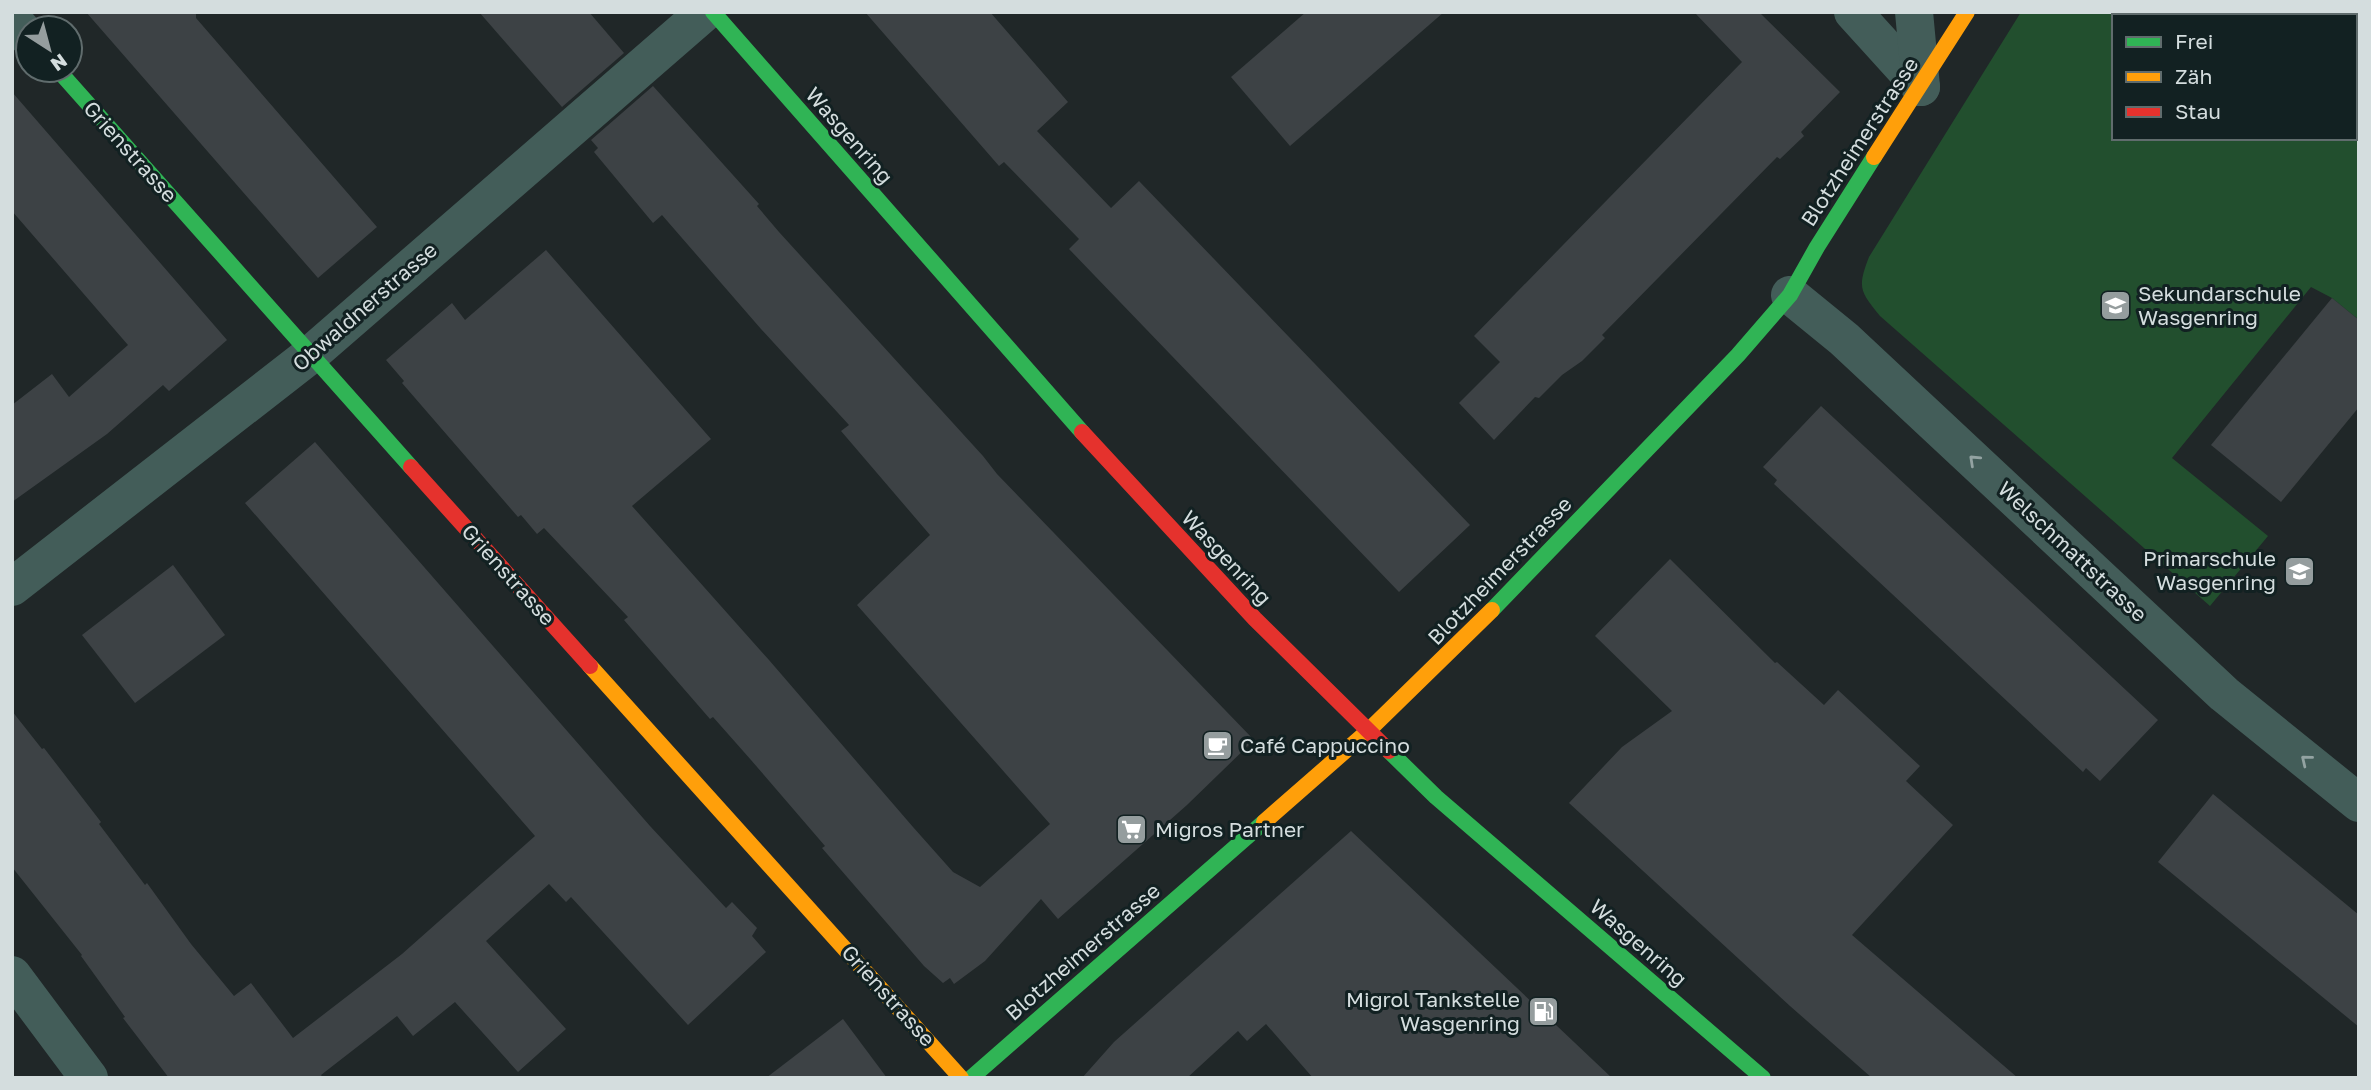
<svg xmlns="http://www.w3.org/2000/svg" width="2371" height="1090" viewBox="0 0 2371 1090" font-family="'Golos Text',sans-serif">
  <rect width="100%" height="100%" fill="#202728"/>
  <path fill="#224f2e" d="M2021,12H2245L2249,16H2114V138H2355V103L2359,106V320L2332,298L2311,287L2172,458L2268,536L2210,606L1880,316C1860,291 1857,288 1869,257Z"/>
  <g fill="#3d4245">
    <path d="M86,12H196V18L377,227L318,278Z"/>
    <path d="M479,12H589L624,53L562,107Z"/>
    <path d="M865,12H990L1068,102L1037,131L1111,208L1139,181L1470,525L1399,592L1069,249L1079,239L1004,162L999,166Z"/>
    <path d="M1306,12H1444L1290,146L1231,77Z"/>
    <path d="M1694,12H1759L1840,92L1801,132L1804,136L1780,159L1777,157L1602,335L1605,338L1582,361L1562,375L1539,398L1535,397L1494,440L1459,403L1500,362L1474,336L1742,62Z"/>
    <path d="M653,86L759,204L757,206L779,232L983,456L997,474L1254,740L1187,805L1058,919L1041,899L985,961L954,984L950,978L943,983L924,966L822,848L825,846L751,760L713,717L710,719L624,620L628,617L544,528L537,534L521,515L518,517L402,383L404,381L386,360L452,303L465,320L546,250L711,439L632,506L769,660L913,827L953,872L980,887L1050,824L857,605L930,535L841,431L849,425L761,329L662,215L653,223L594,152L598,148L591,140Z"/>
    <path d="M12,92L227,340L169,391L163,385L107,434L12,502V405L52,374L69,397L128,345L12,211Z"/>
    <path d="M2332,298L2359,320V407L2281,502L2211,445Z"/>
    <path d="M1821,406L2158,720L2100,781L2086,768L2083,772L1774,484L1777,480L1763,467Z"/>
    <path d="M315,442L650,826L726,908L732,902L757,928L752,936L766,952L688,1025L571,897L566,902L549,884L486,941L566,1029L518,1072L455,1002L413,1036L397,1016L321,1075L323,1078H169L123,1018L125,1017L81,956L82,955L12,867V711L42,749L44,748L101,822L99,824L145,885L147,883L191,944L234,996L251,983L293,1038L402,954L535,836L245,503Z"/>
    <path d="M1670,559L1775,663L1777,662L1824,705L1838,690L1920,766L1906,781L1953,825L1852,935L2018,1078H1872L1790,1006L1569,803L1622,747L1672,711L1595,636Z"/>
    <path d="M173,565L225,635L135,703L82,635Z"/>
    <path d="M2213,794L2359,915V1027L2158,862Z"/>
    <path d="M1351,831L1612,1078H1313L1266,1024L1247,1041L1238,1031L1187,1078H1082L1114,1042Z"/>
    <path d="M843,1019L887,1078H766Z"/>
  </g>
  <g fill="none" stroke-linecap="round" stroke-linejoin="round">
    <g stroke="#435d59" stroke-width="38">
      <path d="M1853,12L1921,87"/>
      <path d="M1914,12L1921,87"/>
      <path d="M12,19L28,37"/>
      <path d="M1790,295L1844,339L2224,694L2359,803"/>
      <path d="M12,587L310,355L705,12"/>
      <path d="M12,975L89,1078"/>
    </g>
    <g stroke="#30b455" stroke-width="16">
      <path d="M713,12L1082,432"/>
      <path d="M58,70L411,467"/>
      <path d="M1492,610L1738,355L1790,295L1817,247L1874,157"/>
      <path d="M1389,751L1436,797L1763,1078"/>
      <path d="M971,1078L1264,822"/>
    </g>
    <g stroke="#ff9f0a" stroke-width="16">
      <path d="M1874,157L1967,12"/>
      <path d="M590,666L961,1078"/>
      <path d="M1264,822L1368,731L1492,610"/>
    </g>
    <g stroke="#e5322d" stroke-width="16">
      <path d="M1082,432L1255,619L1389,751"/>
      <path d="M411,467L590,666"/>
    </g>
  </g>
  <defs><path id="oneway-chevron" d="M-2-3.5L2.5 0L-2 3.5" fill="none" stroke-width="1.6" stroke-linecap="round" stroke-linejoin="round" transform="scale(1.75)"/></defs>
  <g stroke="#93a3a2">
    <use href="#oneway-chevron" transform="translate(1974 460) rotate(-137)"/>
    <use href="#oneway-chevron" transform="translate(2306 760) rotate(-141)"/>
  </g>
  <defs>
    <symbol id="school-square" viewBox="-11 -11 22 22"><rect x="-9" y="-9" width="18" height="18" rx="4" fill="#959d9e" stroke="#122122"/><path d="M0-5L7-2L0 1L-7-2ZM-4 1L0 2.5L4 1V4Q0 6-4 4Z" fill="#fff"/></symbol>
    <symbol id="cafe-square" viewBox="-11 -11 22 22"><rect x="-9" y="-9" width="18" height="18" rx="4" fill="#959d9e" stroke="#122122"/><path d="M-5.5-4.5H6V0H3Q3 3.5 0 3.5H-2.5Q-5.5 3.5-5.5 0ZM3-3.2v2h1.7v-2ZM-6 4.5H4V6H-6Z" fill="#fff"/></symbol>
    <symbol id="supermarket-square" viewBox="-11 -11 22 22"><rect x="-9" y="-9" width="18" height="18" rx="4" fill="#959d9e" stroke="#122122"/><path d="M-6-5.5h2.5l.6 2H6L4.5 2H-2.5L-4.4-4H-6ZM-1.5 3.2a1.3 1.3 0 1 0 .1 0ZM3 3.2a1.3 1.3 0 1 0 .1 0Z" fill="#fff"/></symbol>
    <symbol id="fuel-square" viewBox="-11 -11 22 22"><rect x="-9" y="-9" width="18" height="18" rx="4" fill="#959d9e" stroke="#122122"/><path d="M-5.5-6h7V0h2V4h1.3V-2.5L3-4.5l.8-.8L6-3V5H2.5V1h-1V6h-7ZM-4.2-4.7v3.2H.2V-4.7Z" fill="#fff"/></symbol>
  </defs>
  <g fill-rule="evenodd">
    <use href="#school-square" x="2098" y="288" width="35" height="35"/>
    <use href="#school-square" x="2282" y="554" width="35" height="35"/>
    <use href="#cafe-square" x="1200" y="728" width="35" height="35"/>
    <use href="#supermarket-square" x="1114" y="812" width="35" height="35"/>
    <use href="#fuel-square" x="1526" y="994" width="35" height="35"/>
  </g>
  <g text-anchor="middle" stroke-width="6" stroke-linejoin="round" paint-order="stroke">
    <g font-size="21" fill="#d4ddde" stroke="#122122">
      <text transform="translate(849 136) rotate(49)" y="7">Wasgenring</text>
      <text transform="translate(1860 142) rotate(-57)" y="7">Blotzheimerstrasse</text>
      <text transform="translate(130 152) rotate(48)" y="7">Grienstrasse</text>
      <text transform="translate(365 307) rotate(-41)" y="7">Obwaldnerstrasse</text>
      <text transform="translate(2072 552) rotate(43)" y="7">Welschmattstrasse</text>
      <text transform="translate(1226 558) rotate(47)" y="7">Wasgenring</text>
      <text transform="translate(1500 571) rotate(-46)" y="7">Blotzheimerstrasse</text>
      <text transform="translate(508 575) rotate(48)" y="7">Grienstrasse</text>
      <text transform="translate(1638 943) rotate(41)" y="7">Wasgenring</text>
      <text transform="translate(1083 952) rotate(-41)" y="7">Blotzheimerstrasse</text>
      <text transform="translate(888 996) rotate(48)" y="7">Grienstrasse</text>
    </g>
    <g font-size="21" fill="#d4ddde" stroke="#122122" text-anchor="start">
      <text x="2138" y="301">Sekundarschule<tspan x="2138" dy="24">Wasgenring</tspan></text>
      <text x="2276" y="566" text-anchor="end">Primarschule<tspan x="2276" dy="24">Wasgenring</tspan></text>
      <text x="1240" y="753">Café Cappuccino</text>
      <text x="1155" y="837">Migros Partner</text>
      <text x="1520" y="1007" text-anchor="end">Migrol Tankstelle<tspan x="1520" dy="24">Wasgenring</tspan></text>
    </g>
  </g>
  <rect width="2371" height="1090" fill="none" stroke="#d4ddde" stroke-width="28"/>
  <rect x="2112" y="14" width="245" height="126" fill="#122122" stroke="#606c6d" stroke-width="2"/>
  <rect x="2126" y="37" width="35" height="10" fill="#30b455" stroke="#606c6d" stroke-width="2"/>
  <text x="2175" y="49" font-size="21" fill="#d4ddde">Frei</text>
  <rect x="2126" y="72" width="35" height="10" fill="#ff9f0a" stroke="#606c6d" stroke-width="2"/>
  <text x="2175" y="84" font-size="21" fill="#d4ddde">Zäh</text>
  <rect x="2126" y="107" width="35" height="10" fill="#e5322d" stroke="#606c6d" stroke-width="2"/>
  <text x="2175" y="119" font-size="21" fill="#d4ddde">Stau</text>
  <g transform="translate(49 49) rotate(144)"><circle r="33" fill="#122122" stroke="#606c6d" stroke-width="2"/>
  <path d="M0-5L12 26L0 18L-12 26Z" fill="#959d9e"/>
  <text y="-10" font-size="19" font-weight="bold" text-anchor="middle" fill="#d4ddde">N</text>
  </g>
</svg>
